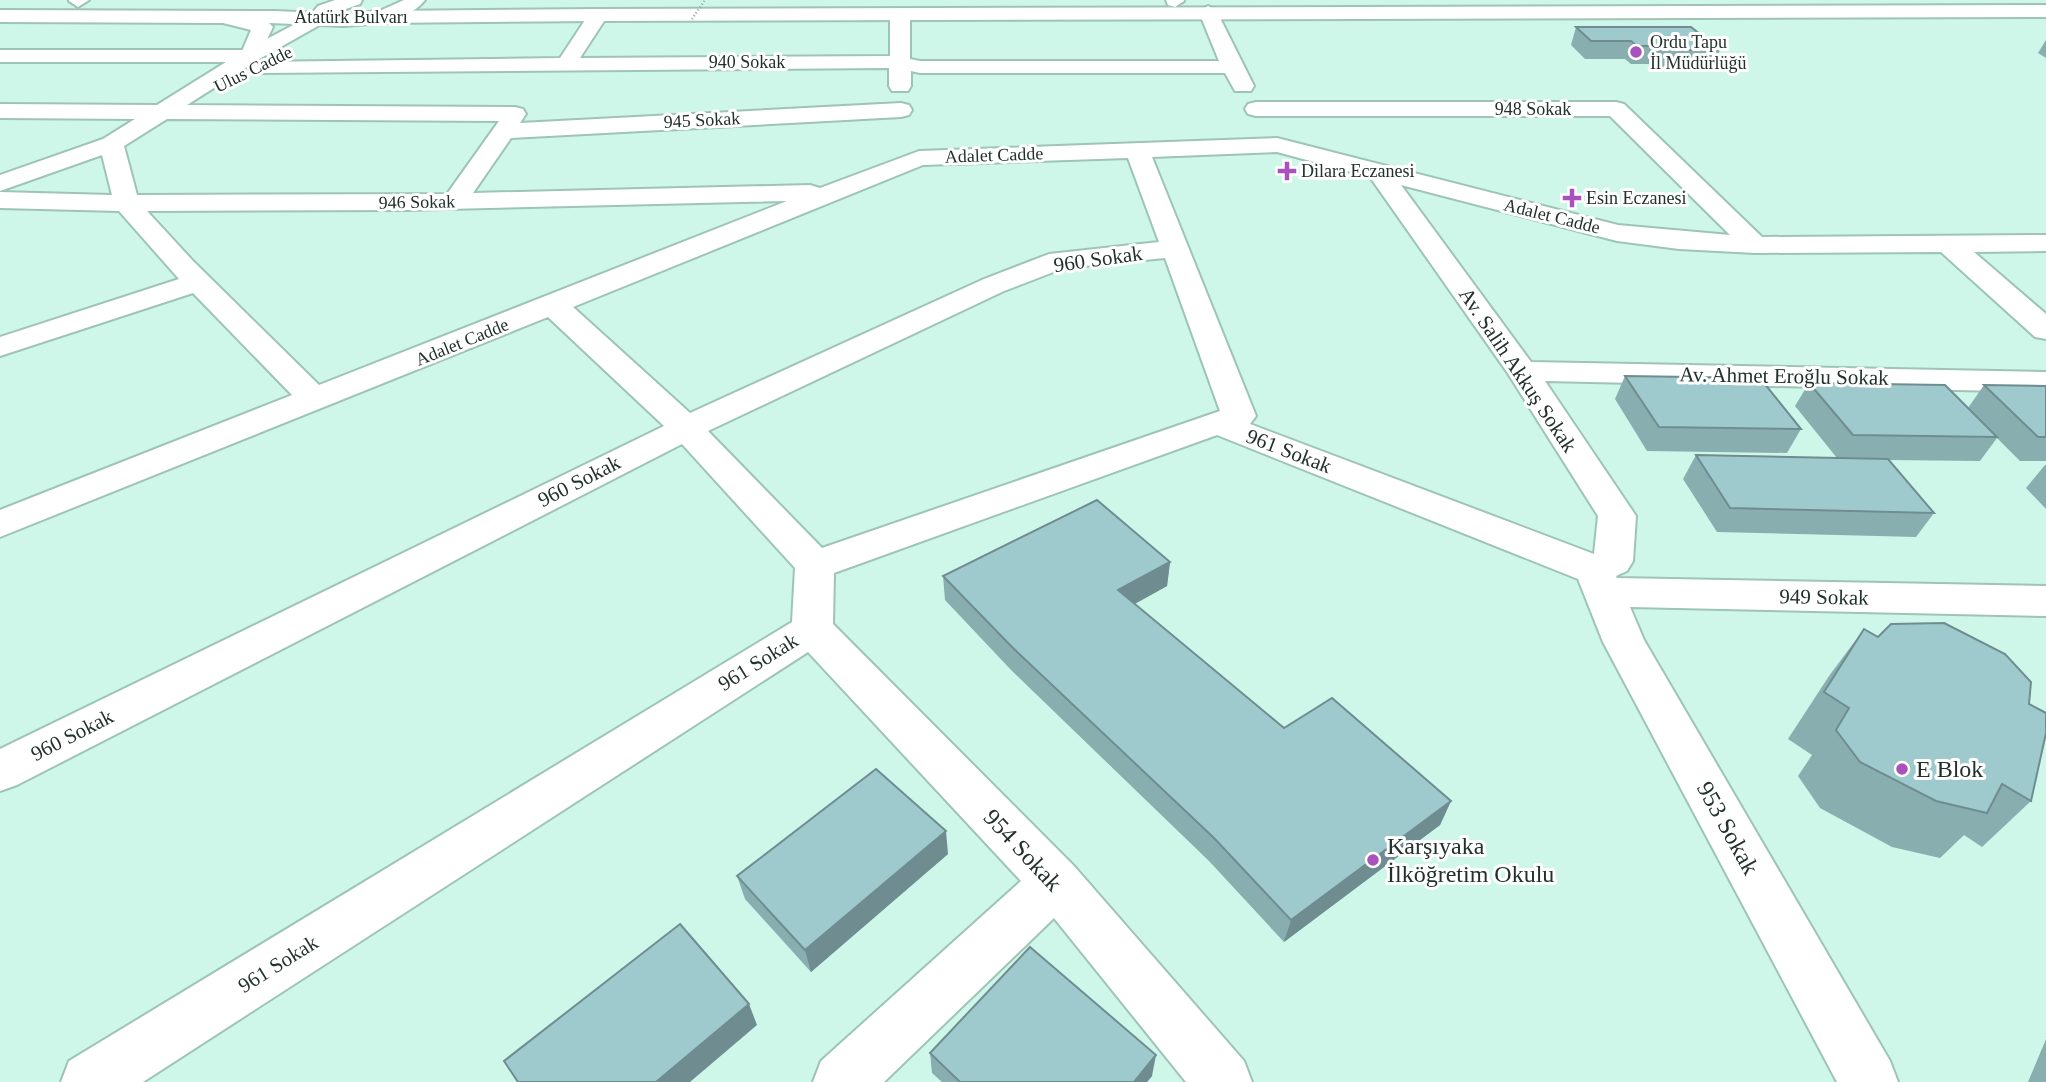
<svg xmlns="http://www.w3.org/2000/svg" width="2046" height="1082" viewBox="0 0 2046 1082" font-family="'Times New Roman',serif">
  <rect width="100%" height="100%" fill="#cef7e9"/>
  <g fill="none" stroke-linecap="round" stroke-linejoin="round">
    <defs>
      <g id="minor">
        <path d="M89,0L78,7L69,1V0Z"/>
        <path d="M1166,0H1184V1L1175,7L1168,5Z"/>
        <path d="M1208,6L1217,12L1254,86L1251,91H1235L1225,73H920L911,71V86L908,91H892L889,86V68L261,73L254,71L250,67L253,63L187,105L515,107L523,109L526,114L520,123L901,103L909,105L912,110L909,115L901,117L511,138L473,193L810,185L820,188L919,151L1277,138L1618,225L1730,235L1610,116H1256L1248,114L1245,109L1248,104L1256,102H1616L1624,104L1762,237L2046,235V251L1974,252L2046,314V339L2035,337L1941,252L1755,253L1679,249L1617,241L1401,185L1531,362L2046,372V392L1545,381L1636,516L1633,561L1627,571L1616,576L1617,578L2046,586V616L1630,607L1644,640L1890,1061L1898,1082H1837L1603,642L1578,579L1217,435L834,573L833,624L1074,866L1244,1061L1252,1082H1186L1054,918L884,1082H813L821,1061L1021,881L808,652L143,1082H61L69,1061L792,622L795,568L682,444L17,785L0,791V749L664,426L548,317L0,537V510L292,395L193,293L0,356V337L179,279L119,211L0,208V192L112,195L102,155L0,191V175L103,139L135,119L0,118V104L157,105L226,62H0V50H246L318,12L328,18L325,22L254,62L560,58L591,11L598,9L608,15L580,58L890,56V15L900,9L910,15V59L920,61H1219L1199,12ZM167,119L499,121L447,194L137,195L124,146ZM1277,152L1370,177L1507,372L1598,516L1594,554L1250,424L1256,416L1152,157ZM1128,158L1159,242L1049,254L984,279L690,413L573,307L923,165ZM787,201L319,385L193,261L147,211L405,210ZM1165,258L1220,411L822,548L708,431L1004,291L1064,268Z"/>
      </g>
      <g id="major">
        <path d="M335,0H362L360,4L332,14L325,22H311L308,18L318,6Z"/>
        <path d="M404,0H425C415,13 398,19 382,23L372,17L375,13Z"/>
      </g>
      <path id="highway" d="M2046,5V17L598,21L382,23L344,26L269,23L273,27L257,60H243L240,56L251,30L223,23L0,22V10L275,11L344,14L382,11L598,9Z"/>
    </defs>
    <use href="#minor" stroke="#9dc4b7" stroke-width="4"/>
    <use href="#major" stroke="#9dc4b7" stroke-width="4"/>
    <use href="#highway" stroke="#9dc4b7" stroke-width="4"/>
    <use href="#minor" fill="#fff" fill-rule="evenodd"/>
    <use href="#major" fill="#fff" fill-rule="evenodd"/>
    <use href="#highway" fill="#fff" fill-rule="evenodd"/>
    <path stroke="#8caba0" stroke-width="2.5" stroke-dasharray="1 2.5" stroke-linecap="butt" d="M692,19L705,0"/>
  </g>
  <g fill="#89aeb0">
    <path d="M1576,27L1720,50L1713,68H1653L1649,64H1631L1625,59H1585L1571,45Z"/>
    <path d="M2046,40V58L2038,53Z"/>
    <path d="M1625,376L1801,429L1787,453L1647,451L1615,399Z"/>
    <path d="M1809,383L1968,408L1984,385L2046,386V461H2020L1997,438L1980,461L1889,460L1934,513L1916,537L1717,532L1683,479L1696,455L1837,458L1795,406Z"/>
    <path d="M2045,465H2046V509L2026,488Z"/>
    <path d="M1170,562L1167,586L1135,604L1284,728L1451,801L1440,825L1284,942L1209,861L1012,671L945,600L943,576Z"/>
    <path d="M1864,629L1878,637L2029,704L2031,801L1982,847L1964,835L1940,858L1892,847L1820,808L1798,776L1812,755L1788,739L1829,676Z"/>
    <path d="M948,854L811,972L745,899L737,876Z"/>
    <path d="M2046,1039V1082H2028Z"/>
    <path d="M930,1053L1152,1076L1147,1082H942L932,1073Z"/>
  </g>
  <g fill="#6f8d90">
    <path d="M1170,562L1167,586L1116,614L1118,590Z"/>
    <path d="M1451,801L1440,825L1284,942L1291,920Z"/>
    <path d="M946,831L948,854L811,972L805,950Z"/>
    <path d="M749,1004L757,1025L690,1082H656Z"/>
    <path d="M1156,1055L1152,1076L1147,1082H1134Z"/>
  </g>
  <g fill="#9fcacd" stroke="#6f8d90" stroke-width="2">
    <path d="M1576,27H1691L1720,50H1660L1655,46H1637L1631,41H1591Z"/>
    <path d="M1625,376L1760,378L1801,429L1659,427Z"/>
    <path d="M1809,383L1945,385L1997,437L1853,435Z"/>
    <path d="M1984,385L2046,386V437H2038Z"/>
    <path d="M1696,455L1888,459L1934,513L1730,508Z"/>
    <path d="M1097,500L1170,562L1118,590L1284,728L1332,698L1451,801L1291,920L1214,838L1012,647L943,576Z"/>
    <path d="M1944,623L2005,654L2031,682L2029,704L2046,713V733L2031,801L2002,784L1987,813L1936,801L1860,762L1836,730L1849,708L1824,692L1864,629L1878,637L1891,624Z"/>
    <path d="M876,769L946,831L805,950L737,876Z"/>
    <path d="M680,924L749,1004L656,1082H518L504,1061Z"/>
    <path d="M1030,947L1156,1055L1134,1082H960L930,1053Z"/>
  </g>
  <g fill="#a951bd" stroke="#fff" stroke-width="2.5">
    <circle cx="1636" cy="52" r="7"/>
    <path d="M1283.5 160.5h7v7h7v7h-7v7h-7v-7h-7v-7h7z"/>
    <path d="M1568.5 187.5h7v7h7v7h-7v7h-7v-7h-7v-7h7z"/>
    <circle cx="1902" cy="769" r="7"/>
    <circle cx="1373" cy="860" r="7"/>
  </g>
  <g text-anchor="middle" stroke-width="6" stroke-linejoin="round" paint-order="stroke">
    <g font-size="18" fill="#22312c" stroke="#fff">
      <text x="351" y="23">Atatürk Bulvarı</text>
      <text x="747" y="68">940 Sokak</text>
      <text transform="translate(253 69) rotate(-26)" y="6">Ulus Cadde</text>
      <text x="1533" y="115">948 Sokak</text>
      <text transform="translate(702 120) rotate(-3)" y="6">945 Sokak</text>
      <text transform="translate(994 155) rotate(-2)" y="6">Adalet Cadde</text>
      <text transform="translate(417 202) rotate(-1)" y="6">946 Sokak</text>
      <text transform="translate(1552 216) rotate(14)" y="6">Adalet Cadde</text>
      <text transform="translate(462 342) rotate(-22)" y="6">Adalet Cadde</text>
    </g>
    <g font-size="18" fill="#22312c" stroke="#fff" text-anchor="start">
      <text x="1650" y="48">Ordu Tapu<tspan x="1650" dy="21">İl Müdürlüğü</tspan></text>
      <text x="1301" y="177">Dilara Eczanesi</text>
      <text x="1586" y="204">Esin Eczanesi</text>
    </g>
    <g font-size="21" fill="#22312c" stroke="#fff">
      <text transform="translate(1098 259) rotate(-8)" y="7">960 Sokak</text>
      <text transform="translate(1518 370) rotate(56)" y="7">Av. Salih Akkuş Sokak</text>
      <text transform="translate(1784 376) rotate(1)" y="7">Av. Ahmet Eroğlu Sokak</text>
      <text transform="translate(1289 451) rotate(21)" y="7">961 Sokak</text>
      <text transform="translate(579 481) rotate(-27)" y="7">960 Sokak</text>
      <text transform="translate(1824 597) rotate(1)" y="7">949 Sokak</text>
      <text transform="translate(758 662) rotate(-32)" y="7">961 Sokak</text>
      <text transform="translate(72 735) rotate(-27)" y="7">960 Sokak</text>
      <text transform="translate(278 964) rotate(-32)" y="7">961 Sokak</text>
    </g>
    <g font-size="24" fill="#22312c" stroke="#fff" text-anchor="start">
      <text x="1916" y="777">E Blok</text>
      <text x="1387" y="854">Karşıyaka<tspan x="1387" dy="28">İlköğretim Okulu</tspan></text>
    </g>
    <g font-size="24" fill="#22312c" stroke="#fff">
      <text transform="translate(1728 828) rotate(61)" y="8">953 Sokak</text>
      <text transform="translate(1023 850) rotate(47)" y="8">954 Sokak</text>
    </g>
  </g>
</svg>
